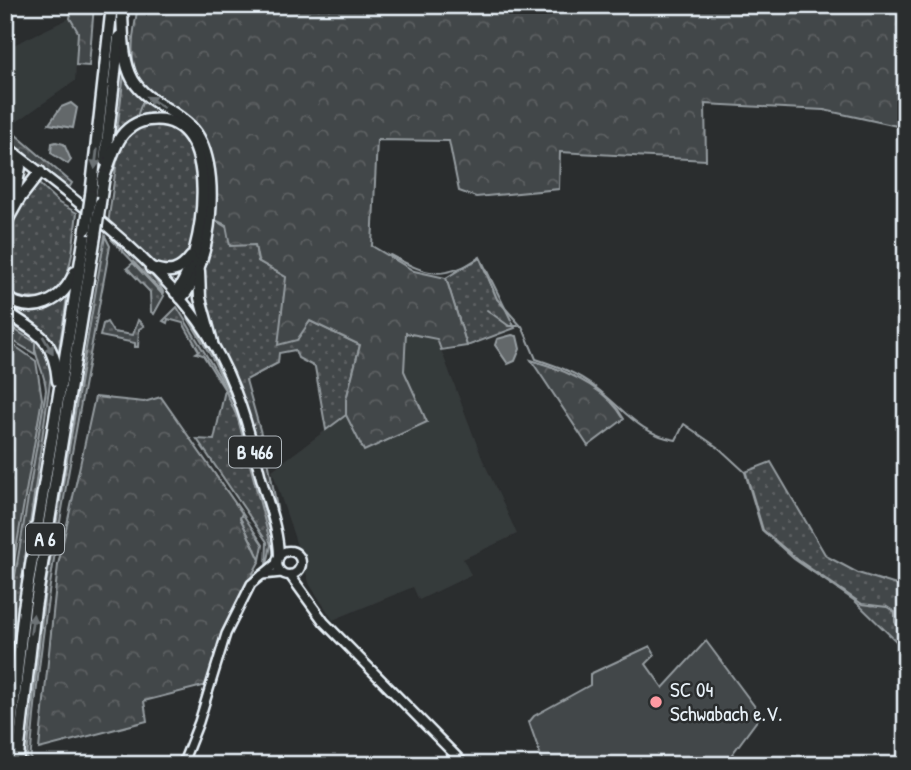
<svg xmlns="http://www.w3.org/2000/svg" width="911" height="770" viewBox="0 0 911 770" font-family="'Patrick Hand',sans-serif">
  <defs>
    <pattern id="grass-dots" width="8" height="8" patternUnits="userSpaceOnUse" patternTransform="scale(1.75)"><rect width="8" height="8" fill="#424648"/><path d="M2 2h.1M6 6h.1" fill="none" stroke="#5d6163" stroke-width="1.8" stroke-linecap="round"/></pattern>
    <pattern id="forest-crowns" width="20" height="18" patternUnits="userSpaceOnUse" patternTransform="scale(1.75)"><rect width="20" height="18" fill="#424648"/><path d="M2 6a3 3 0 1 1 6 0M12 15a3 3 0 1 1 6 0" fill="none" stroke="#5d6163"/></pattern>
  </defs>
  <rect width="100%" height="100%" fill="#2a2d2e"/>
  <filter id="ink" filterUnits="userSpaceOnUse"><feTurbulence type="fractalNoise" baseFrequency=".0143" numOctaves="2"/><feDisplacementMap in="SourceGraphic" scale="14" xChannelSelector="R" yChannelSelector="G"/><feConvolveMatrix kernelMatrix="1 2 1 2 8 2 1 2 1" color-interpolation-filters="sRGB"/></filter>
  <g filter="url(#ink)">
    <g fill="#363a3b">
      <path d="M70,18L78,32L75,81L8,128L5,125V49Z"/>
      <path d="M406,333L437,339L482,458L517,534L463,559L471,575L419,600L413,587L333,620L310,585L272,470L346,415L364,451L426,422L404,371Z"/>
    </g>
    <g fill="url(#grass-dots)" stroke="#959ca0" stroke-width="2">
      <path d="M124,74L130,85L178,117L204,148L192,272L201,157C165,111 168,106 116,139Z"/>
      <path d="M151,122C218,133 200,207 188,255L171,269L155,264L108,224L118,152C125,135 134,130 151,122Z"/>
      <path d="M37,182L59,203L77,213C71,252 75,312 16,296L14,299L5,291V231Z"/>
      <path d="M213,219L255,245L258,261L286,277L297,339L310,321L360,345L346,400V415L326,430L315,367L298,358L295,350L279,353L278,363L246,380L267,455L277,508C259,488 255,436 247,410C235,370 208,335 202,294C199,269 208,243 213,219Z"/>
      <path d="M105,236L110,246C79,418 42,590 30,765H26L45,590Z"/>
      <path d="M111,239C125,247 158,278 164,294Z"/>
      <path d="M480,257L515,328L467,346L446,278Z"/>
      <path d="M133,263L164,296L154,314L151,312L150,292L127,268Z"/>
      <path d="M68,291L58,356L43,331L5,308V300L12,304L59,300Z"/>
      <path d="M177,307L220,378L238,419L271,545L266,570L267,542L197,439L214,440L225,390L203,355L196,353L199,351L183,323L168,319L167,323L163,321Z"/>
      <path d="M183,310L214,355L235,399L273,542L234,404L214,361Z"/>
      <path d="M5,316C21,340 48,328 51,375L5,701V650L10,606L46,390C45,372 35,359 34,342L5,324Z"/>
      <path d="M138,320L144,326L139,329L138,347H135V343L100,336L103,324L107,322L113,332L133,335Z"/>
      <path d="M771,462L826,556L858,573L906,588V643L897,642L855,601L794,559L762,530L745,472Z"/>
      <path d="M242,513L263,545L260,560L240,518Z"/>
    </g>
    <g fill="url(#forest-crowns)" stroke="#959ca0" stroke-width="2">
      <path d="M73,5H94L89,66L76,65L78,32L70,18Z"/>
      <path d="M138,5H906V128L824,110L705,104L706,160L560,152L559,189L476,197L459,191L449,141L377,140L372,246L414,271L446,278L467,346L441,350L437,339L406,333L404,371L427,422L364,451L346,415V400L360,345L310,321L297,340L278,345L286,277L258,261L255,245L230,246L226,225L213,219C220,173 216,131 173,106C157,97 141,88 135,70C129,49 135,25 138,5Z"/>
      <path d="M142,103H146L172,116L150,113L137,116Z"/>
      <path d="M16,135L72,183L69,188L10,142Z"/>
      <path d="M5,324L35,342V354L5,336Z"/>
      <path d="M5,339L36,361L42,399L5,613Z"/>
      <path d="M531,360C565,370 607,388 624,419L588,446Z"/>
      <path d="M95,397L144,402L161,397L242,513L240,518L260,560L238,602L207,685L144,701L147,721L39,749L58,565Z"/>
    </g>
    <path fill="#424648" stroke="#959ca0" stroke-width="2" d="M706,641L761,715L724,765H544L529,722L534,716L590,685V674L650,646L655,655L646,664L663,688Z"/>
    <g fill="#63686b" stroke="#989fa3" stroke-width="2">
      <path d="M71,103L77,108L73,128L49,124L61,107Z"/>
      <path d="M56,142L64,144L71,160L68,164L51,153L52,143Z"/>
      <path d="M512,335L517,336L520,349L515,361L508,364L495,345L497,339Z"/>
    </g>
    <g fill="none" stroke-linecap="round" stroke-linejoin="round">
      <g stroke="#989fa3" stroke-width="2">
        <path d="M390,255C427,275 442,281 480,258L497,299L521,326"/>
        <path d="M487,310L509,326H522L536,359C557,366 578,373 595,387C622,407 640,435 676,440L684,424L720,449L746,473L763,530L798,560L862,604L887,607L895,612V622L903,636"/>
      </g>
      <defs>
        <g id="secondary">
          <path d="M262,575L282,573"/>
          <path d="M182,765L199,722L226,634L251,584L278,562"/>
        </g>
        <g id="primary">
          <path d="M10,149C77,201 171,270 213,344C237,385 249,428 260,474C267,501 279,529 279,557"/>
          <circle cx="289" cy="563" r="12"/>
          <path d="M290,575L324,622L465,765"/>
        </g>
        <g id="highway">
          <path d="M122,12C123,33 122,61 133,80C147,103 173,108 191,127C224,160 212,267 181,298"/>
          <path d="M7,147L20,167L15,195"/>
          <path d="M105,161L119,37"/>
          <path d="M103,180C108,167 112,152 119,140C125,129 137,121 149,120C227,110 205,258 176,293"/>
          <path d="M91,195L112,5"/>
          <path d="M100,203L104,176"/>
          <path d="M5,224L19,199L40,172"/>
          <path d="M151,268C169,274 179,273 191,257"/>
          <path d="M199,271L200,298L212,342"/>
          <path d="M5,297C34,317 63,301 75,272"/>
          <path d="M5,311C38,334 54,337 58,381"/>
          <path d="M7,765L24,608L86,229"/>
          <path d="M17,765L35,608L95,236"/>
        </g>
      </defs>
      <use href="#secondary" stroke="#e8f1f8" stroke-width="12"/>
      <use href="#primary" stroke="#e8f1f8" stroke-width="13"/>
      <use href="#highway" stroke="#e8f1f8" stroke-width="15"/>
      <use href="#secondary" stroke="#2a2d2e" stroke-width="7"/>
      <use href="#primary" stroke="#2a2d2e" stroke-width="8"/>
      <use href="#highway" stroke="#2a2d2e" stroke-width="10"/>
      <defs>
        <g id="highway-bridge">
          <path d="M86,229L91,195"/>
          <path d="M95,236L100,203"/>
        </g>
      </defs>
      <use href="#highway-bridge" stroke="#e8f1f8" stroke-width="15" stroke-linecap="butt"/>
      <use href="#highway-bridge" stroke="#2a2d2e" stroke-width="10"/>
    </g>
    <defs><path id="oneway-solid" d="M-6-.8H1V-3.2L6.5 0L1 3.2V.8H-6Z" transform="scale(1.75)"/></defs>
    <g fill="#6c7275">
      <use href="#oneway-solid" transform="translate(155 102) rotate(-147)"/>
      <use href="#oneway-solid" transform="translate(96 159) rotate(97)"/>
      <use href="#oneway-solid" transform="translate(48 345) rotate(60)"/>
      <use href="#oneway-solid" transform="translate(32 624) rotate(-82)"/>
    </g>
  </g>
  <circle fill="#ff9aa2" stroke="#2a2d2e" stroke-width="2.5" cx="656" cy="702" r="7"/>
  <g text-anchor="middle" stroke-width="5" stroke-linejoin="round" paint-order="stroke">
    <g fill="#2a2d2e" stroke="#afb6bb" stroke-width="2">
      <rect x="229" y="436.5" width="52" height="31" rx="5"/>
      <rect x="26" y="523.5" width="38" height="31" rx="5"/>
    </g>
    <g font-size="19" font-weight="bold" fill="#e8f1f8">
      <text x="255" y="459">B 466</text>
      <text x="45" y="546">A 6</text>
    </g>
    <g font-size="21" fill="#e8f1f8" stroke="#2a2d2e" text-anchor="start">
      <text x="670" y="697">SC 04<tspan x="670" dy="24">Schwabach e.V.</tspan></text>
    </g>
  </g>
  <rect width="911" height="770" fill="none" stroke="#2a2d2e" stroke-width="28"/>
  <rect x="14" y="14" width="883" height="742" fill="none" stroke="#e8f1f8" stroke-width="2.5" filter="url(#ink)"/>
</svg>
